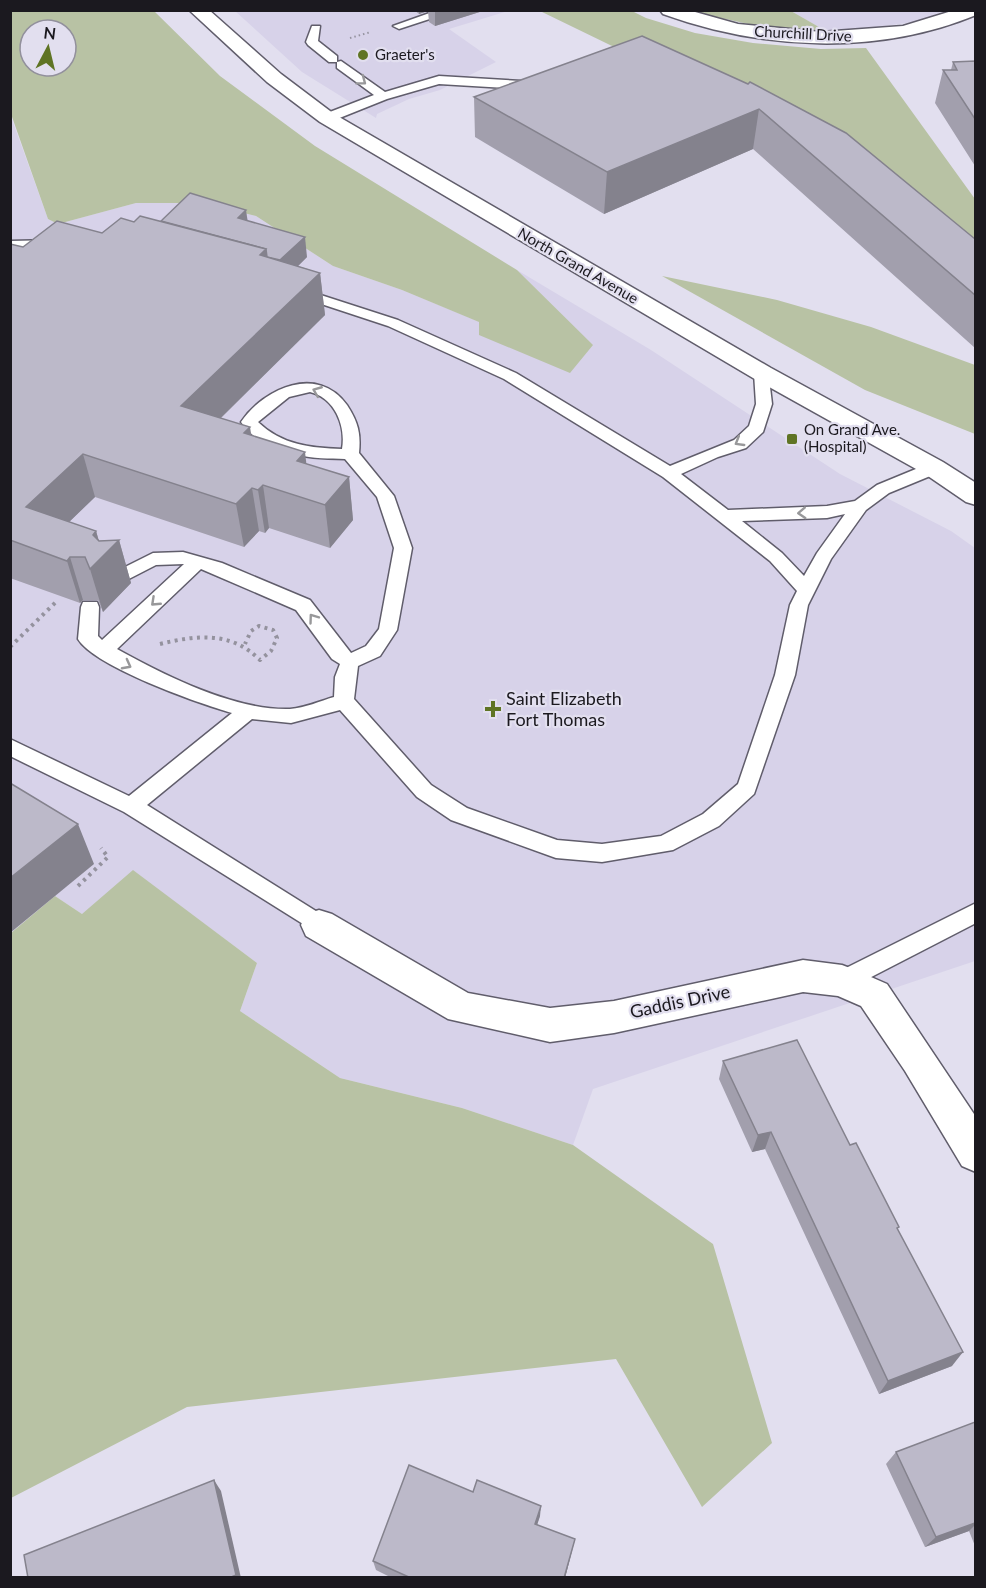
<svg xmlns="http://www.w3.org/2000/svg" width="986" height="1588" viewBox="0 0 986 1588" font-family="Lato,sans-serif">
  <rect width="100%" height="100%" fill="#e2dfef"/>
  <g fill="#d7d2e9">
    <path d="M235,11H508L449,29L496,62L440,90L409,99L377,114L376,118L302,72Z"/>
    <path d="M791,11H944L919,21L865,29L826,31Z"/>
    <path d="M10,114L48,219L58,224L136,203H203L256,216L333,266L402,290L480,322L479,335L592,345L517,270L651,350L840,474L951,531L975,548V961L593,1089L573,1145L462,1108L340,1078L240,1011L257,963L195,917L82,914L55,896L11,933Z"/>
  </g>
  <g fill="#b8c2a4" fill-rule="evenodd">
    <path d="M10,11H154L220,76L315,146L517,270L593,345L570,373L479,335V322L402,290L333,266L256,216L203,203H136L58,224L48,219L11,114ZM30,30H66V66H30Z"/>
    <path d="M540,11H632L646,18L695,33L753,43L821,49L866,48L975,199V253L715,91L610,45Z"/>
    <path d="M689,11H791L826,31L753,25Z"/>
    <path d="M662,276L777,300L871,327L975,365V434L865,390Z"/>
    <path d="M133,870L257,963L240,1011L340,1078L462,1108L573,1145L713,1244L772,1443L702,1507L616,1359L187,1407L11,1498V933L55,896L82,914Z"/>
  </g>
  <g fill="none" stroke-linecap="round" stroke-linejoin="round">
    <defs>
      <g id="service">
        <path d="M438,10H457L399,29L393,26Z"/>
        <path d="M312,26H320L318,41L337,56V62H329L308,45L306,42Z"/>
        <path d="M341,61L385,92L439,76L539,82L545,86L539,90L439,84L387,99L332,121H322V115L374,95L337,68V62Z"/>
        <path d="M55,240L60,241V247L10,249V241Z"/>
        <path d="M296,287L398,320L516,373L670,466L734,440L749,426L756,404L754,373L762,368L768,370L772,404L763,432L746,448L718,457L681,474L728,510L827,506L855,501L877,485L928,464H940L943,468L940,472L889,493L866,510L831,559L808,605L795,675L754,794L719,826L673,850L602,862L556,858L451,820L417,797L340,710L291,723L252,719L147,805L327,918L330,925L327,932L319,934L124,812L10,756V739L129,796L232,713C198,703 95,667 78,639L81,607L83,602H97L99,607L98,636L102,640L184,564L156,565L123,582H111L108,578L111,574L153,553L183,552L222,563L310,600L351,653L366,646L379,629L394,548L377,497L345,459C308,459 264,455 241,422C264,388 318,364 347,405C358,422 361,433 359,453L394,496L412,548L397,630L380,656L358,666L354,699L431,785L467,808L557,840L602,844L661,836L703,814L738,784L775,675L790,605L797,591L770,561L663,477L504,379L388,326L291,294L289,291ZM310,392C335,398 346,426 342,449C311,448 282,445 258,422L289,397ZM845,514L817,553L804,576L782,553L742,521L827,518ZM201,569L296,610L332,659L340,664L335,677L334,697C320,701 305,708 290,709C235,711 164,675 117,649Z"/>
        <path d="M976,903V923L850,988L842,991L834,988L830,981L834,974Z"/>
      </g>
      <g id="minor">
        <path d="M660,10H688L738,24L821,32L903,26L955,10H976V15C876,56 763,50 663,14Z"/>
        <path d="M319,910L332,914L468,993L550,1008L614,1001L803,960L842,965L855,970L887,984L976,1117V1172L962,1166L905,1071L861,1006L838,996L803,992L614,1033L550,1042L448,1019L306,936L301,925L306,914Z"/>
      </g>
      <path id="secondary" d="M189,10H209L281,74L334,114L771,368L943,462L976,483V505L966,502L925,474L753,378L320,122L267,82Z"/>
    </defs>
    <use href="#service" stroke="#605d6b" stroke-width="3"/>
    <use href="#minor" stroke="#605d6b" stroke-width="3"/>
    <use href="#secondary" stroke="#605d6b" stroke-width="3"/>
    <path stroke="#94929e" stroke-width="2" stroke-dasharray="1.5 3" stroke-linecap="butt" d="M350,38L371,32"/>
    <g stroke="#94929e" stroke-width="4" stroke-dasharray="3 4.5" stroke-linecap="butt">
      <path d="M160,644C197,635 231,631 260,660L271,651L277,638L273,630L259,626L251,631L245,644"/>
      <path d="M10,647L57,601"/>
      <path d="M78,886L108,857L101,848"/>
    </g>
    <use href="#service" fill="#fff" fill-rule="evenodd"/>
    <use href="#minor" fill="#fff" fill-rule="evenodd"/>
    <use href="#secondary" fill="#fff" fill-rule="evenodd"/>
  </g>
  <g fill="#a29fad">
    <path d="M414,10H486L435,26L429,22L428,11L419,14Z"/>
    <path d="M642,36L975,239V348L753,149L604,214L475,137L474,97Z"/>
    <path d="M975,61V166L935,103L943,70H951L953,62Z"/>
    <path d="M161,221H248L307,257L298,266L320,273L325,315L221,418L251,435L306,464L349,477L353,520L330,548L269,528L265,533L259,531L244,547L95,497L69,522L96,531L99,541L119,540L131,583L103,612L98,600H83L80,603L10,578V244L23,247L102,233L134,222Z"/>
    <path d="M723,1061L850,1145L898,1230L952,1366L879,1394L765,1149L752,1152L719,1079Z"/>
    <path d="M975,1422V1546L969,1531L925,1547L886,1464L896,1452Z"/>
    <path d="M473,1492L540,1516L537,1525L575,1539L565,1578H392L376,1570L373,1561Z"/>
  </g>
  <g fill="#84828d">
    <path d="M419,10H428V11L419,14Z"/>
    <path d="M435,10H486L435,26Z"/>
    <path d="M759,109L753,149L604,214L607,172Z"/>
    <path d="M246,210L249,230L238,218Z"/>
    <path d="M305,237L307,257L283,281L280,260Z"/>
    <path d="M266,249L272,291L260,255Z"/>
    <path d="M320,273L325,315L190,448L181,406Z"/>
    <path d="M250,427L257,470L244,433Z"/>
    <path d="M305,452L310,495L297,461Z"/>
    <path d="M83,454L95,497L40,550L26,507Z"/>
    <path d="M349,477L353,520L330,548L325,505Z"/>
    <path d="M263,485L269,528L265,533L258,490Z"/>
    <path d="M252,488L259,531L244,547L236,504Z"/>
    <path d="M96,531L103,556L119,540L131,583L103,612L90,569L93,535Z"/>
    <path d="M70,557L83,600L80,603L67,561Z"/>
    <path d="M78,824L94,864L10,933V878Z"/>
    <path d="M771,1132L765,1149L752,1152L758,1135Z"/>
    <path d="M963,1352L952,1366L879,1394L888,1381Z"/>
    <path d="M214,1480L221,1491L241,1578H229Z"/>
    <path d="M541,1506L540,1516L534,1534L535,1524Z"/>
    <path d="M975,1523V1525L969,1531L925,1547L936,1537Z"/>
    <path d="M575,1539L565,1578H564Z"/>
  </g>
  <g fill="#bcb9c9" stroke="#84828d" stroke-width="1.5">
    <path d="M642,36L748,84L750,82L846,133L975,239V295L759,109L607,172L474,97Z"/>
    <path d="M975,61V119L943,70H957L953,62Z"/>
    <path d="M190,193L246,210L238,218L305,237L280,260L267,257L266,249L161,221Z"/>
    <path d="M140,216L266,249L260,255L320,273L181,406L250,427L244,433L305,452L297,461L349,477L325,505L263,485L258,490L252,488L236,504L83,454L26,507L96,531L93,535L99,541L119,540L90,569L85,557H70L67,561L10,540V244L23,247L57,221L102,233L121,218L134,222Z"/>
    <path d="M10,783L78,824L10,878Z"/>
    <path d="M797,1040L850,1145L856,1143L899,1227L897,1228L963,1352L888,1381L771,1132L758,1135L723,1061Z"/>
    <path d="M975,1422V1523L936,1537L896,1452Z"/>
    <path d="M409,1465L473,1492L477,1480L541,1506L535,1524L575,1539L564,1578H411L373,1561Z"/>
    <path d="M214,1480L236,1575L229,1578H28L24,1555Z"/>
  </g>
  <defs><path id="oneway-chevron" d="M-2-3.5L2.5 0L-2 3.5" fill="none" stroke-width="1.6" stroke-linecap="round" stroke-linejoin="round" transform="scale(1.5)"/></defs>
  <g stroke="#98989a">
    <use href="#oneway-chevron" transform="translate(362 81) rotate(37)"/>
    <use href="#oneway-chevron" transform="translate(317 391) rotate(-158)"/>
    <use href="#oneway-chevron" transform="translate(739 442) rotate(149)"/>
    <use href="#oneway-chevron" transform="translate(802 513) rotate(177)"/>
    <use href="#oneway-chevron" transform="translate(155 602) rotate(137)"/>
    <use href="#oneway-chevron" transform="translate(313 618) rotate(-126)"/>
    <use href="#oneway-chevron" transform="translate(127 665) rotate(28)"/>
  </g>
  <g fill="#5f7424" stroke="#e2dfef" stroke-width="2">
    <circle cx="363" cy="55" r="6"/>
    <rect x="786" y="433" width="12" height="12" rx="3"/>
    <path d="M490 700h6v6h6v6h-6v6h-6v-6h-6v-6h6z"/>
  </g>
  <g text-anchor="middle" stroke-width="4.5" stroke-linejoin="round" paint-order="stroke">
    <g font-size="15" fill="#1b191f" stroke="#e2dfef">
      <text transform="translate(803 34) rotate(3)" y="5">Churchill Drive</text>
      <text transform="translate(578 266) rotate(30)" y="5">North Grand Avenue</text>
    </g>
    <g font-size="15" fill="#1b191f" stroke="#e2dfef" text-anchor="start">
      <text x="375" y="60">Graeter's</text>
      <text x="804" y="435">On Grand Ave.<tspan x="804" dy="17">(Hospital)</tspan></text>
    </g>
    <g font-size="18" fill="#1b191f" stroke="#e2dfef" text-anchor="start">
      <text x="506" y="705">Saint Elizabeth<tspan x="506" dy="21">Fort Thomas</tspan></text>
    </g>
    <g font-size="18" fill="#1b191f" stroke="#e2dfef">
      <text transform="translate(680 1002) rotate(-12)" y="6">Gaddis Drive</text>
    </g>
  </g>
  <rect width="986" height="1588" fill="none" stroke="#1b191f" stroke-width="24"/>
  <g transform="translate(48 48) rotate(7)"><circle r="28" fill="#e2dfef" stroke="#92909c" stroke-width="1.5"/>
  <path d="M0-4.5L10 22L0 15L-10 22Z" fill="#5f7424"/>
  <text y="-9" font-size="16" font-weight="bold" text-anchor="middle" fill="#1b191f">N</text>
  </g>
</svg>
